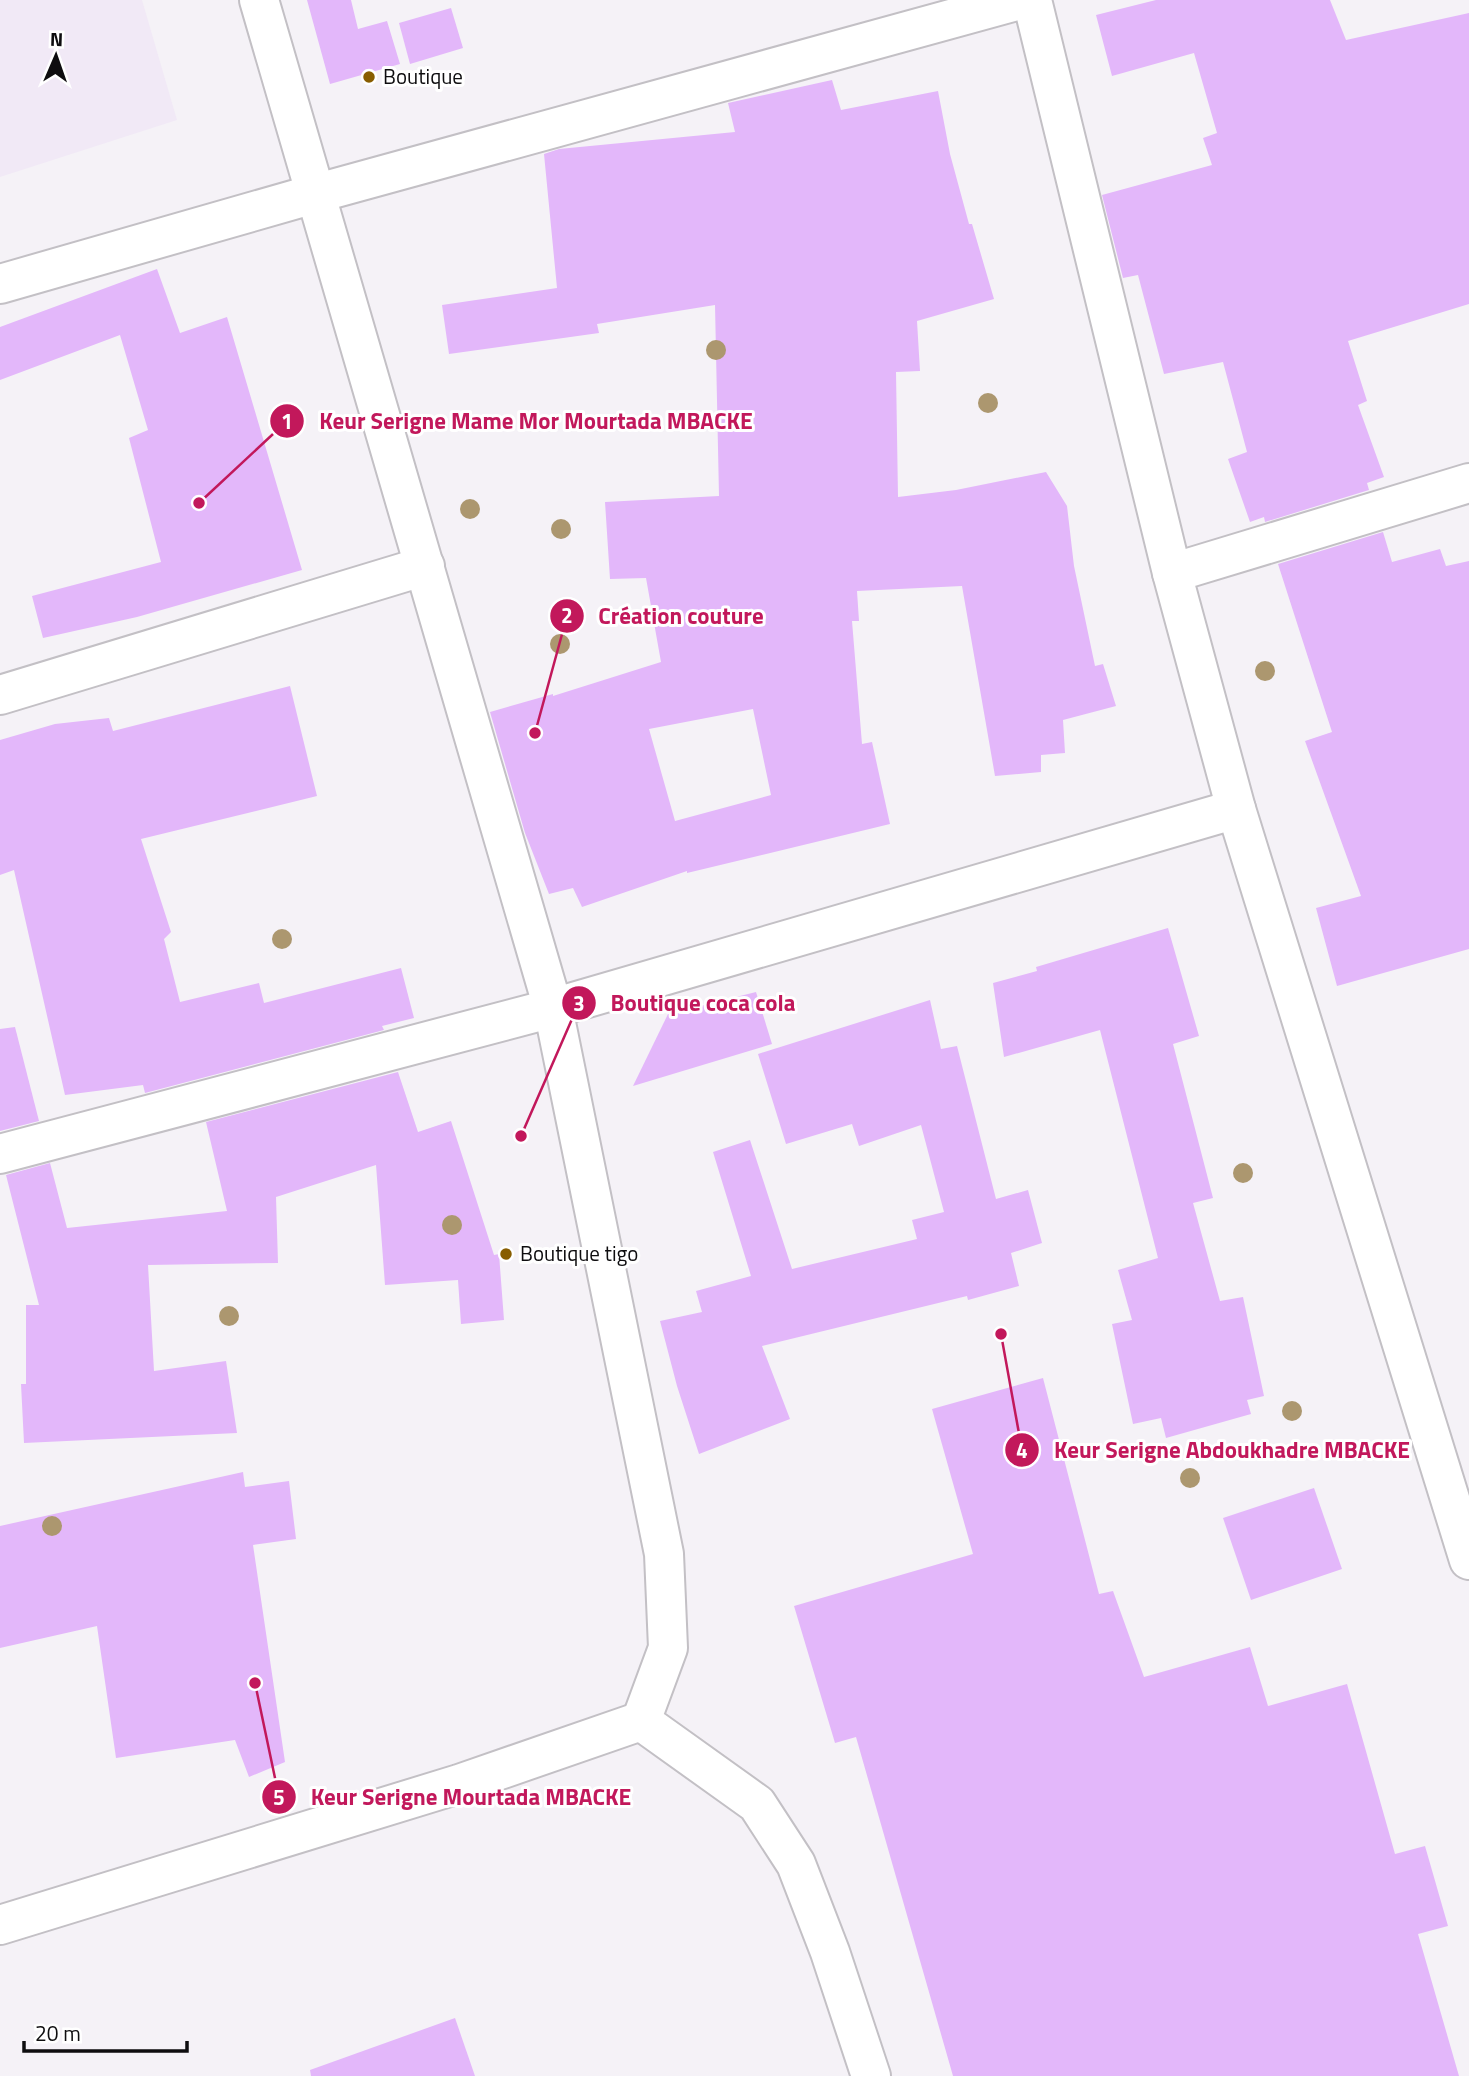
<svg xmlns="http://www.w3.org/2000/svg" width="1469" height="2076" viewBox="0 0 1469 2076" font-family="'Titillium Web',sans-serif">
  <rect width="100%" height="100%" fill="#f5f2f7"/>
  <path fill="#f1e9f6" d="M0,0H142L177,120L0,177Z"/>
  <g fill="#e3b7fa" fill-rule="evenodd">
    <path d="M307,0H351L358,29L387,21L400,64L330,84Z"/>
    <path d="M1156,0H1330L1346,40L1469,13V304L1348,341L1367,401L1358,405L1384,477L1367,483L1369,490L1265,522L1264,517L1250,522L1228,459L1247,452L1223,362L1164,374L1138,275L1123,278L1102,195L1212,165L1203,138L1217,133L1194,53L1112,76L1096,15Z"/>
    <path d="M451,8L463,48L410,64L399,23Z"/>
    <path d="M832,80L841,110L938,91L950,154L969,224H972L994,299L917,321L920,371L896,372L898,497L956,490L1046,472L1067,506L1074,566L1095,666L1103,664L1116,706L1063,720L1065,753L1041,755V772L995,776L962,586L857,591L859,621H852L862,744L872,742L890,824L687,873V871L582,907L573,888L549,894L525,833L490,712L553,694V696L661,662L646,578L610,579L605,502L719,496L715,305L597,324L599,333L449,354L442,305L557,288L544,154L559,149L735,132L728,103ZM753,709L771,795L675,821L649,729Z"/>
    <path d="M157,269L180,333L227,317L302,570L137,617L43,638L32,596L161,562L129,438L148,430L120,335L0,380V327Z"/>
    <path d="M1383,532L1392,562L1440,549L1446,566L1469,561V949L1337,986L1316,908L1361,896L1305,741L1332,732L1278,564Z"/>
    <path d="M290,686L317,796L141,839L171,932L164,939L180,1002L259,983L264,1003L401,968L414,1018L382,1026L384,1030L145,1093L143,1085L65,1095L14,870L0,875V740L55,724L109,718L113,731Z"/>
    <path d="M1168,928L1199,1036L1173,1044L1213,1198L1193,1203L1220,1301L1243,1297L1264,1396L1247,1400L1251,1414L1166,1438L1161,1418L1133,1424L1112,1324L1132,1320L1118,1270L1158,1258L1100,1030L1004,1057L993,983L1037,971L1036,967Z"/>
    <path d="M756,992L772,1044L633,1086L668,1014Z"/>
    <path d="M930,1000L941,1049L957,1046L996,1199L1028,1190L1042,1243L1011,1253L1019,1286L968,1300L967,1296L762,1346L790,1419L699,1454L677,1386L660,1321L702,1312L696,1291L751,1276L713,1152L750,1140L792,1269L917,1239L912,1220L944,1212L921,1125L859,1146L852,1124L786,1144L758,1054Z"/>
    <path d="M15,1027L39,1121L0,1131V1029Z"/>
    <path d="M398,1072L418,1132L451,1121L494,1255L499,1254L504,1320L461,1324L458,1280L385,1285L376,1165L276,1197L278,1263L148,1265L154,1371L226,1361L237,1433L24,1443L21,1384H26V1305H39L6,1175L50,1163L67,1228L227,1211L206,1122Z"/>
    <path d="M1043,1378L1099,1594L1113,1591L1144,1677L1250,1647L1268,1706L1347,1684L1395,1854L1425,1846L1448,1926L1418,1934L1459,2076H953L856,1737L835,1743L794,1606L973,1554L932,1409Z"/>
    <path d="M243,1472L245,1487L289,1481L296,1539L253,1545L285,1762L249,1777L235,1740L116,1758L97,1626L0,1648V1526Z"/>
    <path d="M1314,1488L1342,1569L1251,1600L1223,1518Z"/>
    <path d="M455,2018L475,2076H311L310,2070Z"/>
  </g>
  <g fill="none" stroke-linecap="round" stroke-linejoin="round">
    <defs>
      <g id="street">
        <path d="M1032,0L1172,573"/>
        <path d="M314,194L1020,0"/>
        <path d="M0,695L425,566"/>
        <path d="M0,1154L553,1008"/>
      </g>
      <g id="secondary">
        <path d="M259,0L553,1008L664,1554L668,1648L641,1721L757,1804L796,1864L830,1952L871,2076"/>
        <path d="M0,284L314,194"/>
        <path d="M1469,483L1172,573L1236,809L1469,1560"/>
        <path d="M553,1008L1236,809"/>
        <path d="M0,1925L459,1784L641,1721"/>
      </g>
    </defs>
    <use href="#street" stroke="#c3c0c5" stroke-width="42"/>
    <use href="#secondary" stroke="#c3c0c5" stroke-width="42"/>
    <use href="#street" stroke="#fff" stroke-width="38"/>
    <use href="#secondary" stroke="#fff" stroke-width="38"/>
  </g>
  <g fill="#ac976f">
    <circle cx="716" cy="350" r="10"/>
    <circle cx="988" cy="403" r="10"/>
    <circle cx="470" cy="509" r="10"/>
    <circle cx="561" cy="529" r="10"/>
    <circle cx="560" cy="644" r="10"/>
    <circle cx="1265" cy="671" r="10"/>
    <circle cx="282" cy="939" r="10"/>
    <circle cx="1243" cy="1173" r="10"/>
    <circle cx="452" cy="1225" r="10"/>
    <circle cx="229" cy="1316" r="10"/>
    <circle cx="1292" cy="1411" r="10"/>
    <circle cx="1190" cy="1478" r="10"/>
    <circle cx="52" cy="1526" r="10"/>
  </g>
  <g fill="#885d00" stroke="#fff" stroke-width="2.5">
    <circle cx="369" cy="77" r="7"/>
    <circle cx="506" cy="1254" r="7"/>
  </g>
  <g text-anchor="middle" stroke-width="6" stroke-linejoin="round" paint-order="stroke">
    <g font-size="21" fill="#0e0d0f" stroke="#fff" text-anchor="start">
      <text x="383" y="84">Boutique</text>
      <text x="520" y="1261">Boutique tigo</text>
    </g>
  </g>
  <path fill="none" stroke="#c2185b" stroke-width="2.5" d="M199 503L287 421M535 733L567 616M521 1136L579 1003M1001 1334L1022 1450M255 1683L279 1797"/>
  <g fill="#c2185b" stroke="#fff" stroke-width="2.5">
    <circle cx="199" cy="503" r="7"/>
    <circle cx="535" cy="733" r="7"/>
    <circle cx="521" cy="1136" r="7"/>
    <circle cx="1001" cy="1334" r="7"/>
    <circle cx="255" cy="1683" r="7"/>
    <circle cx="287" cy="421" r="18"/>
    <circle cx="567" cy="616" r="18"/>
    <circle cx="579" cy="1003" r="18"/>
    <circle cx="1022" cy="1450" r="18"/>
    <circle cx="279" cy="1797" r="18"/>
  </g>
  <g font-size="21" text-anchor="middle" font-weight="bold" fill="#fff">
    <text x="287" y="429">1</text>
    <text x="567" y="623">2</text>
    <text x="579" y="1011">3</text>
    <text x="1022" y="1458">4</text>
    <text x="279" y="1805">5</text>
  </g>
  <g font-size="23" text-anchor="middle" font-weight="bold" fill="#c2185b" stroke="#fff" stroke-width="6" stroke-linejoin="round" paint-order="stroke">
    <text x="536" y="429">Keur Serigne Mame Mor Mourtada MBACKE</text>
    <text x="681" y="624">Création couture</text>
    <text x="703" y="1011">Boutique coca cola</text>
    <text x="1232" y="1458">Keur Serigne Abdoukhadre MBACKE</text>
    <text x="471" y="1805">Keur Serigne Mourtada MBACKE</text>
  </g>
  <g transform="translate(56 56) rotate(2)" stroke="#ffffff" stroke-width="5" paint-order="stroke">
  <path d="M0-5L12 26L0 18L-12 26Z" fill="#0e0d0f"/>
  <text y="-10" font-size="19" font-weight="bold" text-anchor="middle" fill="#0e0d0f">N</text>
  </g>
  <path d="M24 2041v10h163v-10" fill="none" stroke="#0e0d0f" stroke-width="3.5"/>
  <text x="35" y="2041" font-size="21" fill="#0e0d0f" stroke="#ffffff" stroke-width="5" paint-order="stroke">20 m</text>
</svg>
